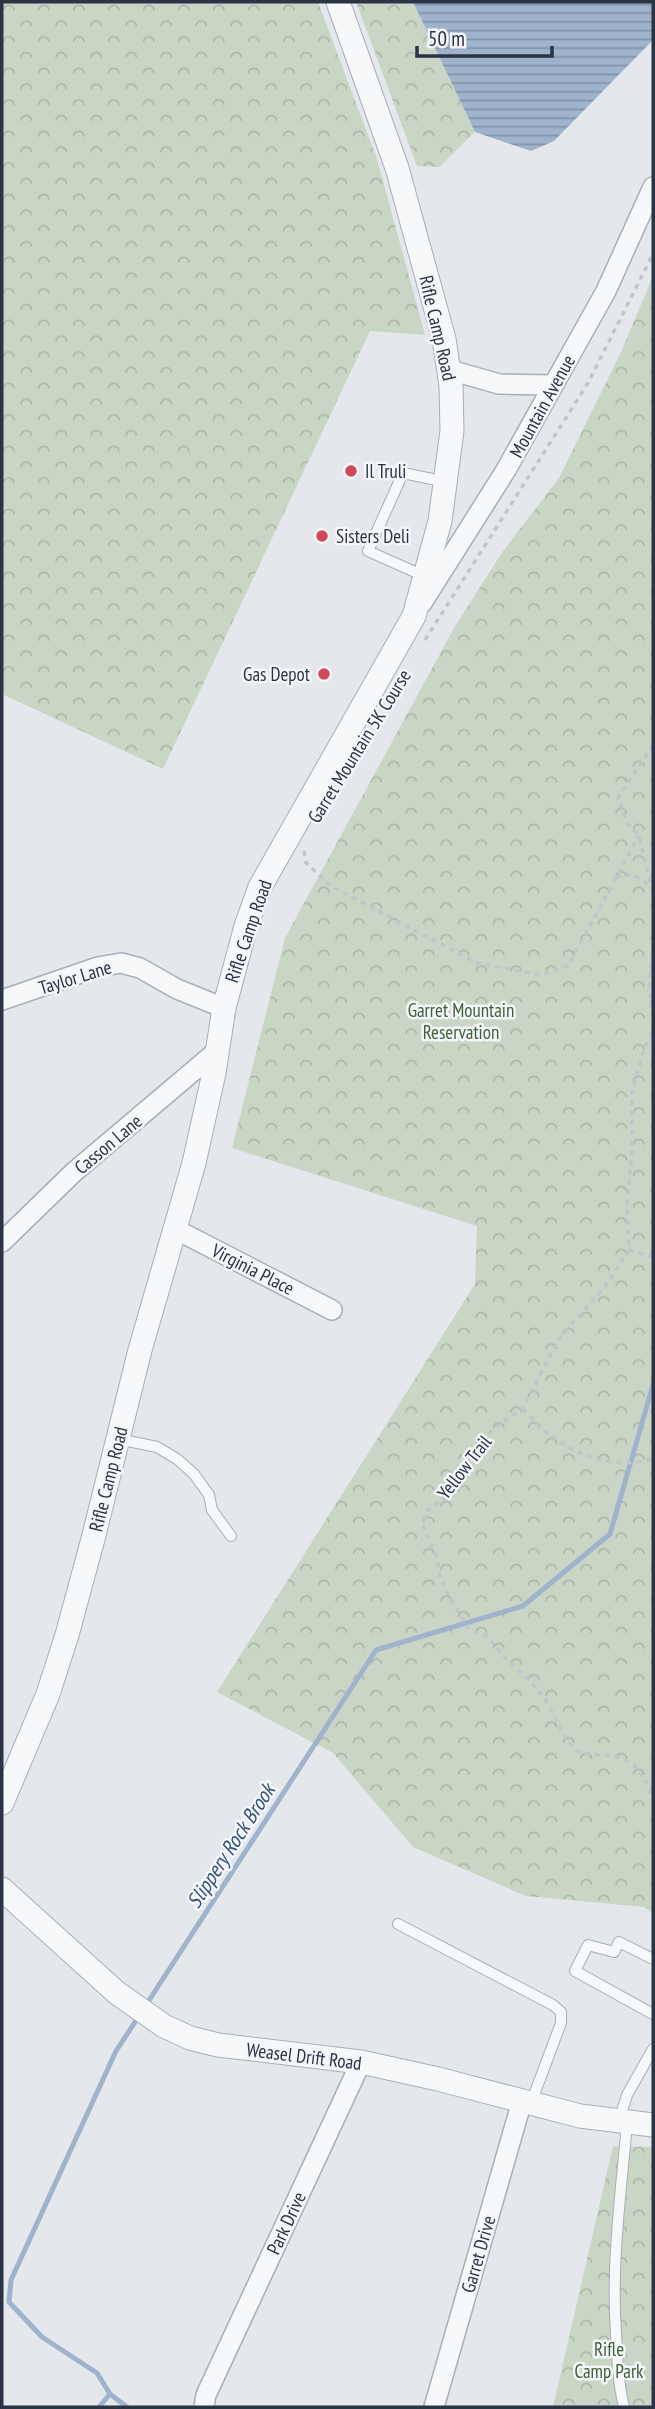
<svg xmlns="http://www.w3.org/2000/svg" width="655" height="2409" viewBox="0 0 655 2409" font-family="'PT Sans Narrow',sans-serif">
  <defs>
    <pattern id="forest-crowns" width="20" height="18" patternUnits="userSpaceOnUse" patternTransform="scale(1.75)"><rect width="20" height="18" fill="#c9d6c5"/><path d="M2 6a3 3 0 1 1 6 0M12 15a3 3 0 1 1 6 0" fill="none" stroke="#adb8ab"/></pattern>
    <pattern id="water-rules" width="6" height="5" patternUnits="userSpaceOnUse" patternTransform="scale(1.75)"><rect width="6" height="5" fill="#9fb4cc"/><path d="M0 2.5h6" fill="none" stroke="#8293a7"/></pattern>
  </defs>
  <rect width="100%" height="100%" fill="#e4e7ec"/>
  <g fill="url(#forest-crowns)">
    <path d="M2,2H318L377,159L425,335L370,331L163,769L2,694Z"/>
    <path d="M356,2H413L475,132L439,167L417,166Z"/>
    <path d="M653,276V1914L644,1907L526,1896L413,1847L333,1753L217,1692L475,1284L477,1226L232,1148L285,938L454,628L503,551L559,478L621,352Z"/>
    <path d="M613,2146L653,2147V2407H553Z"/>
  </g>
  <path fill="url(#water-rules)" d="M413,2H653V40L554,141L531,151L475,132Z"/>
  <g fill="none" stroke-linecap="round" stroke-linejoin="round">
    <g stroke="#9fb4cc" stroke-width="5">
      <path d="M146,2005L376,1650L523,1606L610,1534L653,1385"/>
      <path d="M110,2394L127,2407"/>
      <path d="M99,2407L110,2394L97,2373L42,2337L9,2302L11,2280L116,2051L139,2016"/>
    </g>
    <defs>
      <g id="service">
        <path d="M424,576L368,551L403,473L447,482"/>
        <path d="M118,1439L157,1447L177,1459L194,1474L209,1495L212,1510L231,1536"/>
        <path d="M398,1924L553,2005L561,2012V2023L531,2103"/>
        <path d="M653,1959L619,1942L614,1952L588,1945L575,1971L653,2014"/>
        <path d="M619,2121L627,2095L653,2049"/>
        <path d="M624,2407C618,2382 617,2358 616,2333C611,2263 621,2193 627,2123"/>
      </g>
      <g id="minor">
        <path d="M450,370L499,384L553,385"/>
        <path d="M422,603L506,470L606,291L653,187"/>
        <path d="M2,1000L98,967L121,963L140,968L177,989L224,1008"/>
        <path d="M175,1229L332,1310"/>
        <path d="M2,1242L74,1172L217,1051"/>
        <path d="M204,2407L206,2395L361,2062"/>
        <path d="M434,2407L522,2101"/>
      </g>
      <g id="tertiary">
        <path d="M2,1803L48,1694L67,1635L93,1539L140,1350L194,1163L214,1073L224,1008L246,926L260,887L414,616L440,521L452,431L451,386L444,339L397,168L338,2"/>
        <path d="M2,1889L117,1993L164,2026L190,2038L218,2045L361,2062L438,2079L580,2116L653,2125"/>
      </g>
    </defs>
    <use href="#service" stroke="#a9aeb7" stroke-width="12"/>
    <use href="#minor" stroke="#a9aeb7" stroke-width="22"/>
    <use href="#tertiary" stroke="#a9aeb7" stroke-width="25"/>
    <g stroke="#c2c5cb" stroke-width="3.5" stroke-dasharray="5 5" stroke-linecap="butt">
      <path d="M425,640L588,383L653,254"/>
      <path d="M653,745L618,798L627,823L639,836L653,893"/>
      <path d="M304,851L306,863L331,886L477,963L541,975L568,966L639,836"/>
      <path d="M616,877L633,874L652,887"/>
      <path d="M653,943L650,976L651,1012L653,1017"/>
      <path d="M653,1034L645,1047L632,1092V1151L627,1204L629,1250L605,1287L560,1337L522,1409L494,1428L473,1452L444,1498L428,1510L422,1524L437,1557L440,1577L452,1602L470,1630L487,1636L507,1660L531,1682L545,1699L567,1741L580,1753L616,1756L634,1765L647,1783L653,1801"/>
      <path d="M629,1250L653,1257"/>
      <path d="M523,1409C554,1446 604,1474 653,1458"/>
    </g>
    <use href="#service" stroke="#f7f8fa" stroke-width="10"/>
    <use href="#minor" stroke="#f7f8fa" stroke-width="19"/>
    <use href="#tertiary" stroke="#f7f8fa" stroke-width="23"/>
  </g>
  <g fill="#d1495b" stroke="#f4f6f9" stroke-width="2.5">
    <circle cx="351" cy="471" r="7"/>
    <circle cx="322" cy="536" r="7"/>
    <circle cx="324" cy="674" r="7"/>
  </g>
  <g text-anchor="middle" stroke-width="5" stroke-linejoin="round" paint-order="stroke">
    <g font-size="19" fill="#2b3445" stroke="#f4f6f9">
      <text transform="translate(438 328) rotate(77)" y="7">Rifle Camp Road</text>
      <text transform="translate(542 406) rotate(-61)" y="7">Mountain Avenue</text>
      <text transform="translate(359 746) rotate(-58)" y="7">Garret Mountain 5K Course</text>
      <text transform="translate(248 931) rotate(-71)" y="7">Rifle Camp Road</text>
      <text transform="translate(75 977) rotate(-17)" y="7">Taylor Lane</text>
      <text transform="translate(108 1144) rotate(-40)" y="7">Casson Lane</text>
      <text transform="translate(253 1269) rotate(27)" y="7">Virginia Place</text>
      <text transform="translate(464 1467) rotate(-52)" y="7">Yellow Trail</text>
      <text transform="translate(108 1479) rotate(-76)" y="7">Rifle Camp Road</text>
      <text transform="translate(304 2056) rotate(7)" y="7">Weasel Drift Road</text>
      <text transform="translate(286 2223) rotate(-65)" y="7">Park Drive</text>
      <text transform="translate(478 2254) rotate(-74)" y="7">Garret Drive</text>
    </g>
    <g font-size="19" fill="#2b3445" stroke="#f4f6f9" text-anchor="start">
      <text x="365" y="478">Il Truli</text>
      <text x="336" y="543">Sisters Deli</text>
      <text x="310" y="681" text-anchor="end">Gas Depot</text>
    </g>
    <g font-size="19" fill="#3f6138" stroke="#f4f6f9">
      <text x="461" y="1017">Garret Mountain<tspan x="461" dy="22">Reservation</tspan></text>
      <text x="609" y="2356">Rifle<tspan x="609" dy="22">Camp Park</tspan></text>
    </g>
    <g font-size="21" font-style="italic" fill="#34527a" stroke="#f4f6f9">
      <text transform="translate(231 1846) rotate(-57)" y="7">Slippery Rock Brook</text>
    </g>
  </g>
  <rect width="655" height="2409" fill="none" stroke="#2b3445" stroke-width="7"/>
  <path d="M417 46v10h135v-10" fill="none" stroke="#2b3445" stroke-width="3.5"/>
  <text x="428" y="46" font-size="21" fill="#2b3445" stroke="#f4f6f9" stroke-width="5" paint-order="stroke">50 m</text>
</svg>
